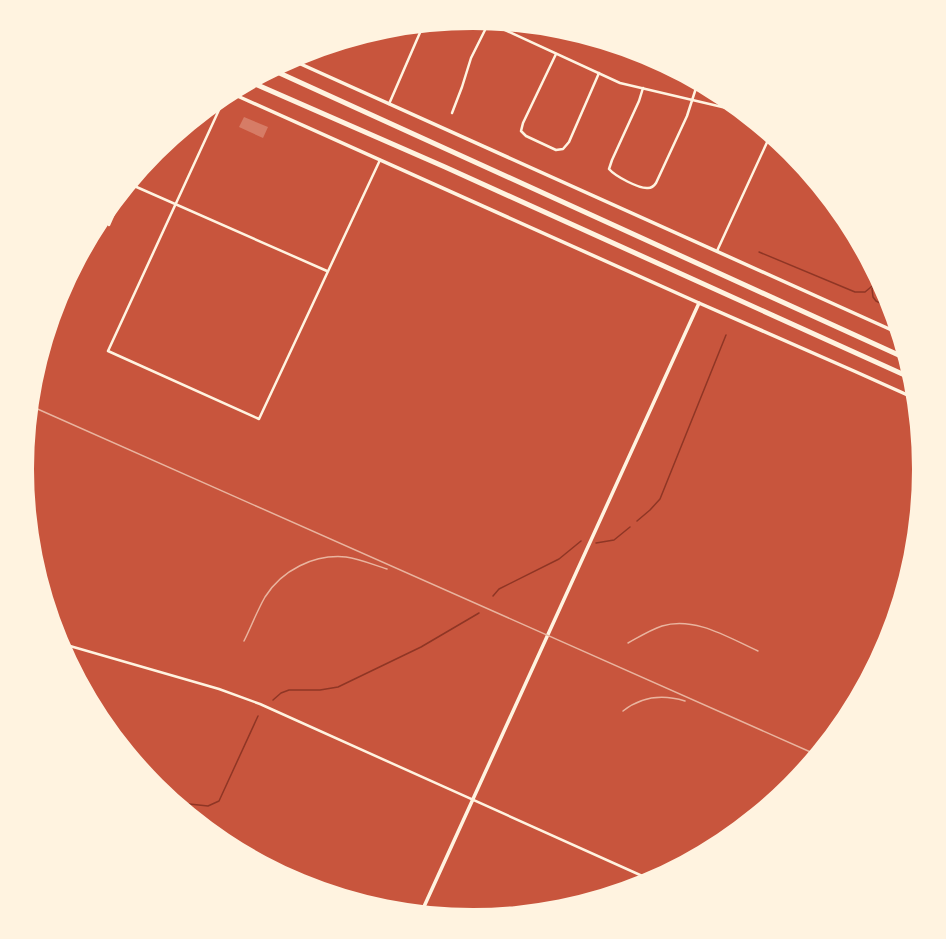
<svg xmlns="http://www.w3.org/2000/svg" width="946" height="939" viewBox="0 0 946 939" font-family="Arial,sans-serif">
  <rect width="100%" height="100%" fill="#c8553d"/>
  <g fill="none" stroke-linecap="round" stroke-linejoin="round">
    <g stroke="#8f3625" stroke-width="1.5">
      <path d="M759,252L855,292H865L877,282"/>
      <path d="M876,285L872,289L873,297L876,301L888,307"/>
      <path d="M637,521L650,510L660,499L726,335"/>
      <path d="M596,543L614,540L630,527"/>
      <path d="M493,596L499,589L559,559L581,541"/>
      <path d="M273,700L281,693L289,690H320L338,687L421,647L479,613"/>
      <path d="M180,803L208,806L219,801L258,716"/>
    </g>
  </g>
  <path fill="#d67c66" d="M244,117L268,127L263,138L239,127Z"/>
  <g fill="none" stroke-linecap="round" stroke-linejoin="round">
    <g stroke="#fff3e0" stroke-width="2.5">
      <path d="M494,25L620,83L735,110"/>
      <path d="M556,54L523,123L521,131L526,136L556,150L563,149L569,142L599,73"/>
      <path d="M643,88L639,101L612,160L609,169C615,176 639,189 648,188C652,188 654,186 656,183L687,116L697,85"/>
      <path d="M224,99L108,351L259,419L380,160"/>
      <path d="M389,104L422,28"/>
      <path d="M452,113L462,87L471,58L488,24"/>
      <path d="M132,185L327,271"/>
      <path d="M109,225L120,200"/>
      <path d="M717,251L769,138"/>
      <path d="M63,644L219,689L260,704L649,879"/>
    </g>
    <g stroke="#fff3e0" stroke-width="3.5">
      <path d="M294,61L896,332"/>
      <path d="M233,94L699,303L854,371L912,397"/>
      <path d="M422,911L699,303"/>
    </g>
    <g stroke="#fff3e0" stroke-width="5">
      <path d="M275,71L903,357"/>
      <path d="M253,83L445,167L909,377"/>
    </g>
    <g stroke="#e9b49f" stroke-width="1.5">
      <path d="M33,407L815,754"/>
      <path d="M244,641C251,627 257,611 265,597C282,570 314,554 346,557C360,559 374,565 387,569"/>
      <path d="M628,643C639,637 650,630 662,626C695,616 729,638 758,651"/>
      <path d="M623,711C642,696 662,694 685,701"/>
    </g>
  </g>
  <path d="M0 0H946V939H0ZM34 469a439 439 0 1 1 878 0a439 439 0 1 1-878 0Z" fill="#fff3e0" fill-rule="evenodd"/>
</svg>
